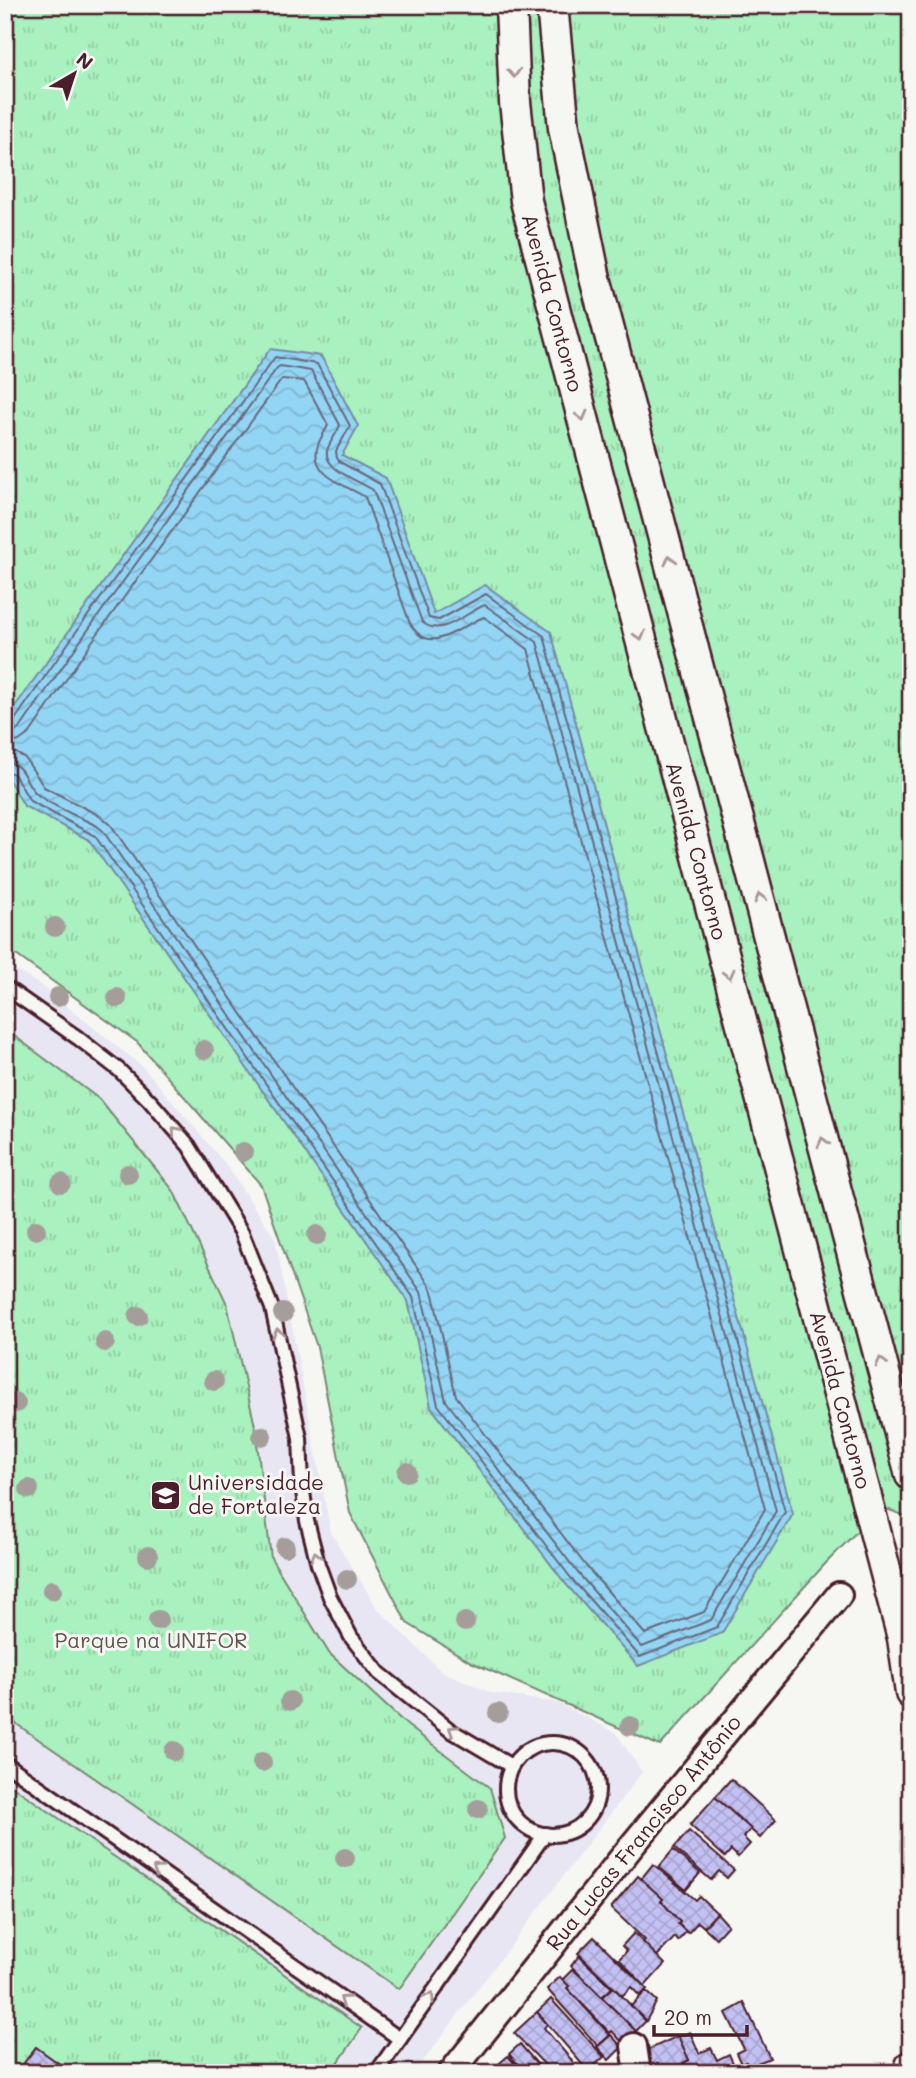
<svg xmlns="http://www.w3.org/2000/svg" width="916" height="2078" viewBox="0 0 916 2078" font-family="Mali,sans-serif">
  <defs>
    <pattern id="grass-tufts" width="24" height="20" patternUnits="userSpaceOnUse" patternTransform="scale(1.75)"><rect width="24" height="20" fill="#a9f1be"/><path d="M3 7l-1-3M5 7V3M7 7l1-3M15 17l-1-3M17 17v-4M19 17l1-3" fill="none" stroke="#93cea3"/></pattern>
    <pattern id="water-waves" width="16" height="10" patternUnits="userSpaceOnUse" patternTransform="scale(1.75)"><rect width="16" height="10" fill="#93d5f4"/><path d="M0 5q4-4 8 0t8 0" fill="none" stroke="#80b6d1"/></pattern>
    <pattern id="building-cross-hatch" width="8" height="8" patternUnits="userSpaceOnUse" patternTransform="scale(1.75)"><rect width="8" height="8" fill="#c3c1f3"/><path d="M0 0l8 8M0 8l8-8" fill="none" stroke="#a9a5d0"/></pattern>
  </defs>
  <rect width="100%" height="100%" fill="#f6f6f2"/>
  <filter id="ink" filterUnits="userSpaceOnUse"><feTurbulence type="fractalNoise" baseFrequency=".0143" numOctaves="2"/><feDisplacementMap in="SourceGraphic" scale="14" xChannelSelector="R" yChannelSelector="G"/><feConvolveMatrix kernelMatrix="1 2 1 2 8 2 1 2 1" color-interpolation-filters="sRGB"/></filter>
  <g filter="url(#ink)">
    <path fill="#e7e6f2" d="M5,964L40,985L144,1068L226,1165L275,1238L331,1533L377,1608L441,1671L492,1693L558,1703L616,1733L642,1772L414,2073H5Z"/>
    <g fill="url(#grass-tufts)" stroke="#7a8874" stroke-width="2">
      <path d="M5,5H911V1518L881,1507L826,1563L660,1746L471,1662L407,1623L350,1513L317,1347L261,1185L137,1042L5,947Z"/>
      <path d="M5,1029L99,1099L173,1190L227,1304L255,1426L271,1558L329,1653L408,1726L490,1788L505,1838L399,1989L5,1716Z"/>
      <path d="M5,1781L362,2028L331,2073H5Z"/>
    </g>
    <path fill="url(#water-waves)" stroke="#768ca4" stroke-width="2" d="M270,349L321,356L358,426L342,455L386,478L434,614L485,585L551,632L793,1514L722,1633L638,1666L565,1583L431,1407L408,1301L89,840L24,806L5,773V736L9,715Z"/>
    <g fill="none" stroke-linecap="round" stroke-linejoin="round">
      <g stroke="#67687b" stroke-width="2">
        <path d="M5,725L14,721L76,632L275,357L317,364L350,426L336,451L337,458L340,462L380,484L429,618L439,620L486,594L544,636L785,1512L717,1627L640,1657L571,1578L438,1405L413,1297L95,836L30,801L14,774L5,771"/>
        <path d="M5,734L15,732L21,727L83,637L277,368L280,366L311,371L340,425C337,434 329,442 327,451C324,470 360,481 373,490L422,622C441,639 466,612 485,605L537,642L776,1511L711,1620L642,1647L578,1573L446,1401L421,1292L103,831L97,826C78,816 55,808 38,795C24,785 26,763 5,762"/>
        <path d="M5,744L19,741L30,733L91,643L282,379L304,381L328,425C325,432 320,438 318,445C308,475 346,485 365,497L409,621C428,660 459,626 484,617L528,649L765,1509L704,1612L645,1634L586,1566L456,1396L433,1295L430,1286L111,825L102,817L44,787L25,758L16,753L5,752"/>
      </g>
    </g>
    <g fill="url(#building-cross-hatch)" stroke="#4a1f2b" stroke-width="2">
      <path d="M731,1779L776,1820L760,1838L715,1797Z"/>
      <path d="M715,1797L751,1829L743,1837L750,1844L738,1857L731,1850L725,1857L690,1825Z"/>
      <path d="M689,1831L734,1870L727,1878L719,1871L711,1880L674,1848Z"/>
      <path d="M673,1850L700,1873L686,1890L659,1867Z"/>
      <path d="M653,1864L695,1900L699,1896L717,1913L704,1927L698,1922L688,1933L678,1924L680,1922L661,1901L663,1899L641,1879Z"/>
      <path d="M638,1876L663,1899L661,1901L680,1922L678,1924L686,1932L678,1941L675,1937L657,1956L642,1943L645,1940L611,1908Z"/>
      <path d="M717,1913L728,1925L716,1938L704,1927Z"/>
      <path d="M634,1933L665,1964L645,1986L619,1959L627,1951L622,1946Z"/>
      <path d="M594,1937L647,1989L640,1996L631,1987L622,1996L578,1953Z"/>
      <path d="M579,1956L612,1988L602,1997L571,1966Z"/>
      <path d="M573,1969L636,2031L623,2043L612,2031L610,2033L567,1988L569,1986L562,1980Z"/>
      <path d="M560,1977L569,1986L567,1988L610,2035L598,2046L547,1989Z"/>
      <path d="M613,1987L646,2021L636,2031L602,1997Z"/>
      <path d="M646,1991L657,2001L646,2021L631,2006Z"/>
      <path d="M551,1999L604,2057L588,2071L537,2012Z"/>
      <path d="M744,2003L770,2058L748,2067L746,2062L741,2064L736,2053L744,2049L726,2013Z"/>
      <path d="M537,2012L547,2024L544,2028L574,2063L563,2073H549L543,2066L545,2065L514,2033Z"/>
      <path d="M690,2032L699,2053L711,2048L717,2060L729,2054L737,2072L689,2073L684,2063L689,2060L678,2037Z"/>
      <path d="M611,2035L622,2047L609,2060L597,2047Z"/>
      <path d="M678,2036L689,2060L683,2063L684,2066L670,2073H653L643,2052Z"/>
      <path d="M520,2044L545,2073H525L509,2054Z"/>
      <path d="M36,2047L72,2073H29L21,2067Z"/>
      <path d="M508,2056L523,2073H497L493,2069Z"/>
    </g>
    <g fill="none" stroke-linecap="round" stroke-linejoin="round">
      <defs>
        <g id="service">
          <path d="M5,987L78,1038L119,1070L150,1101L189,1146L242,1233L272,1308L300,1438L302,1484L307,1521L318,1564L330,1597L351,1637L379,1673L450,1730L511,1766"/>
          <circle cx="552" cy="1789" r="46"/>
          <path d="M5,1763L400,2039"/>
          <path d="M376,2073L545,1834"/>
        </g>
        <g id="minor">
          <path d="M634,2046L638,2073"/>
          <path d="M451,2073L630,1848L839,1595"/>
        </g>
        <g id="tertiary">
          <path d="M511,5L515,102L526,201L903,1638L911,1693"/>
          <path d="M552,5L564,128L594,274L911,1475"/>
          <path d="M909,2073L911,2066"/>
        </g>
      </defs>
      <use href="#service" stroke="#4a1f2b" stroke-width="18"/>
      <use href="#minor" stroke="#4a1f2b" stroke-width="30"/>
      <use href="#tertiary" stroke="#4a1f2b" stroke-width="35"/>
      <use href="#service" stroke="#f6f6f2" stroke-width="12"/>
      <use href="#minor" stroke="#f6f6f2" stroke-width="24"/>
      <use href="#tertiary" stroke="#f6f6f2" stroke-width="30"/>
    </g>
    <g fill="#a59d99">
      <circle cx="55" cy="927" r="10"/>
      <circle cx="58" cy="997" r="10"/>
      <circle cx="117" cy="998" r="10"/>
      <circle cx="204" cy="1050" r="10"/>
      <circle cx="243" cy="1152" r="10"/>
      <circle cx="128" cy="1174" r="10"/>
      <circle cx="61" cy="1183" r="10"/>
      <circle cx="36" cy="1230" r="10"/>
      <circle cx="317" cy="1235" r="10"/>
      <circle cx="283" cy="1313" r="10"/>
      <circle cx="138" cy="1316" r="10"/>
      <circle cx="105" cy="1342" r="10"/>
      <circle cx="214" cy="1381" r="10"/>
      <circle cx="16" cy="1403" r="10"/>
      <circle cx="262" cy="1436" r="10"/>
      <circle cx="407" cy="1472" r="10"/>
      <circle cx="29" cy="1489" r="10"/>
      <circle cx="285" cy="1547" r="10"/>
      <circle cx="148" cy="1556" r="10"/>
      <circle cx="347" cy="1579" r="10"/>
      <circle cx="52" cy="1590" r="10"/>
      <circle cx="158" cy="1620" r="10"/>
      <circle cx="465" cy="1622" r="10"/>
      <circle cx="290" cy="1701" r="10"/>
      <circle cx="498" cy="1713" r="10"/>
      <circle cx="630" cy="1726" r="10"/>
      <circle cx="174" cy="1751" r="10"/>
      <circle cx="262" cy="1762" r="10"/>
      <circle cx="478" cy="1809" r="10"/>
      <circle cx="345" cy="1858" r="10"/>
    </g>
    <defs><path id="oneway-chevron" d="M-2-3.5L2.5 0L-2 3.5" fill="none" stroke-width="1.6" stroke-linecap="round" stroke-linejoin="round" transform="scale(1.75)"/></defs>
    <g stroke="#a99598">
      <use href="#oneway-chevron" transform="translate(514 73) rotate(87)"/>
      <use href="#oneway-chevron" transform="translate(582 416) rotate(75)"/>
      <use href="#oneway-chevron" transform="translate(670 560) rotate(-105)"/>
      <use href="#oneway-chevron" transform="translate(640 636) rotate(75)"/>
      <use href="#oneway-chevron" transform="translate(760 898) rotate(-105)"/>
      <use href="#oneway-chevron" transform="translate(729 974) rotate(75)"/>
      <use href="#oneway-chevron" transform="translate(176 1131) rotate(-131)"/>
      <use href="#oneway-chevron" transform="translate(823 1142) rotate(-105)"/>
      <use href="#oneway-chevron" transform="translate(278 1333) rotate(-103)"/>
      <use href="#oneway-chevron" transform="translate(881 1362) rotate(-105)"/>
      <use href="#oneway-chevron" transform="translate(316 1556) rotate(-105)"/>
      <use href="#oneway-chevron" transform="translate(453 1730) rotate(-147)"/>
      <use href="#oneway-chevron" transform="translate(157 1870) rotate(-145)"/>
      <use href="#oneway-chevron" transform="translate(430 1997) rotate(-55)"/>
      <use href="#oneway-chevron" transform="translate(344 2000) rotate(-145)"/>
    </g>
  </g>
  <defs>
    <symbol id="university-square" viewBox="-11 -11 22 22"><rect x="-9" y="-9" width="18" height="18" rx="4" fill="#4a1f2b" stroke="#f6f6f2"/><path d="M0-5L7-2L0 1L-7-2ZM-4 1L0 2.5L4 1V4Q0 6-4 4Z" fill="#fff"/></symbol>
  </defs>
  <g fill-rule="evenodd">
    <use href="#university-square" x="148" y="1478" width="35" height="35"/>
  </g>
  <g text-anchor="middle" stroke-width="6" stroke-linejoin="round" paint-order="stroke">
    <g font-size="21" fill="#4a1f2b" stroke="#f6f6f2">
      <text transform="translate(552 303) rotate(75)" y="7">Avenida Contorno</text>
      <text transform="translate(696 851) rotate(75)" y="7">Avenida Contorno</text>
      <text transform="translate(840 1400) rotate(75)" y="7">Avenida Contorno</text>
      <text transform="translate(644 1833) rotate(-51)" y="7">Rua Lucas Francisco Antônio</text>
    </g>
    <g font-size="21" fill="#4a1f2b" stroke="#f6f6f2" text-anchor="start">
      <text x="188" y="1490">Universidade<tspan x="188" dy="24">de Fortaleza</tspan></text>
    </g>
    <g font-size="21" fill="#625450" stroke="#f6f6f2">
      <text x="151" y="1648">Parque na UNIFOR</text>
    </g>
  </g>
  <rect width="916" height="2078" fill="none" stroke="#f6f6f2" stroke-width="28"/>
  <rect x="14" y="14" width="888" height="2050" fill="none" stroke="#4a1f2b" stroke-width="2.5" filter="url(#ink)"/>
  <g transform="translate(74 74) rotate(39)" stroke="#f6f6f2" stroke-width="5" paint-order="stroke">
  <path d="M0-5L12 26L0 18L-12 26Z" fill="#4a1f2b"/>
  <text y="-10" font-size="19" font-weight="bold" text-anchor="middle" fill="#4a1f2b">N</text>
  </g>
  <path d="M654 2025v10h93v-10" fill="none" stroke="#4a1f2b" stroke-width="3.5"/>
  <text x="664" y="2025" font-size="21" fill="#4a1f2b" stroke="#f6f6f2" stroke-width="5" paint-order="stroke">20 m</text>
</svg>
